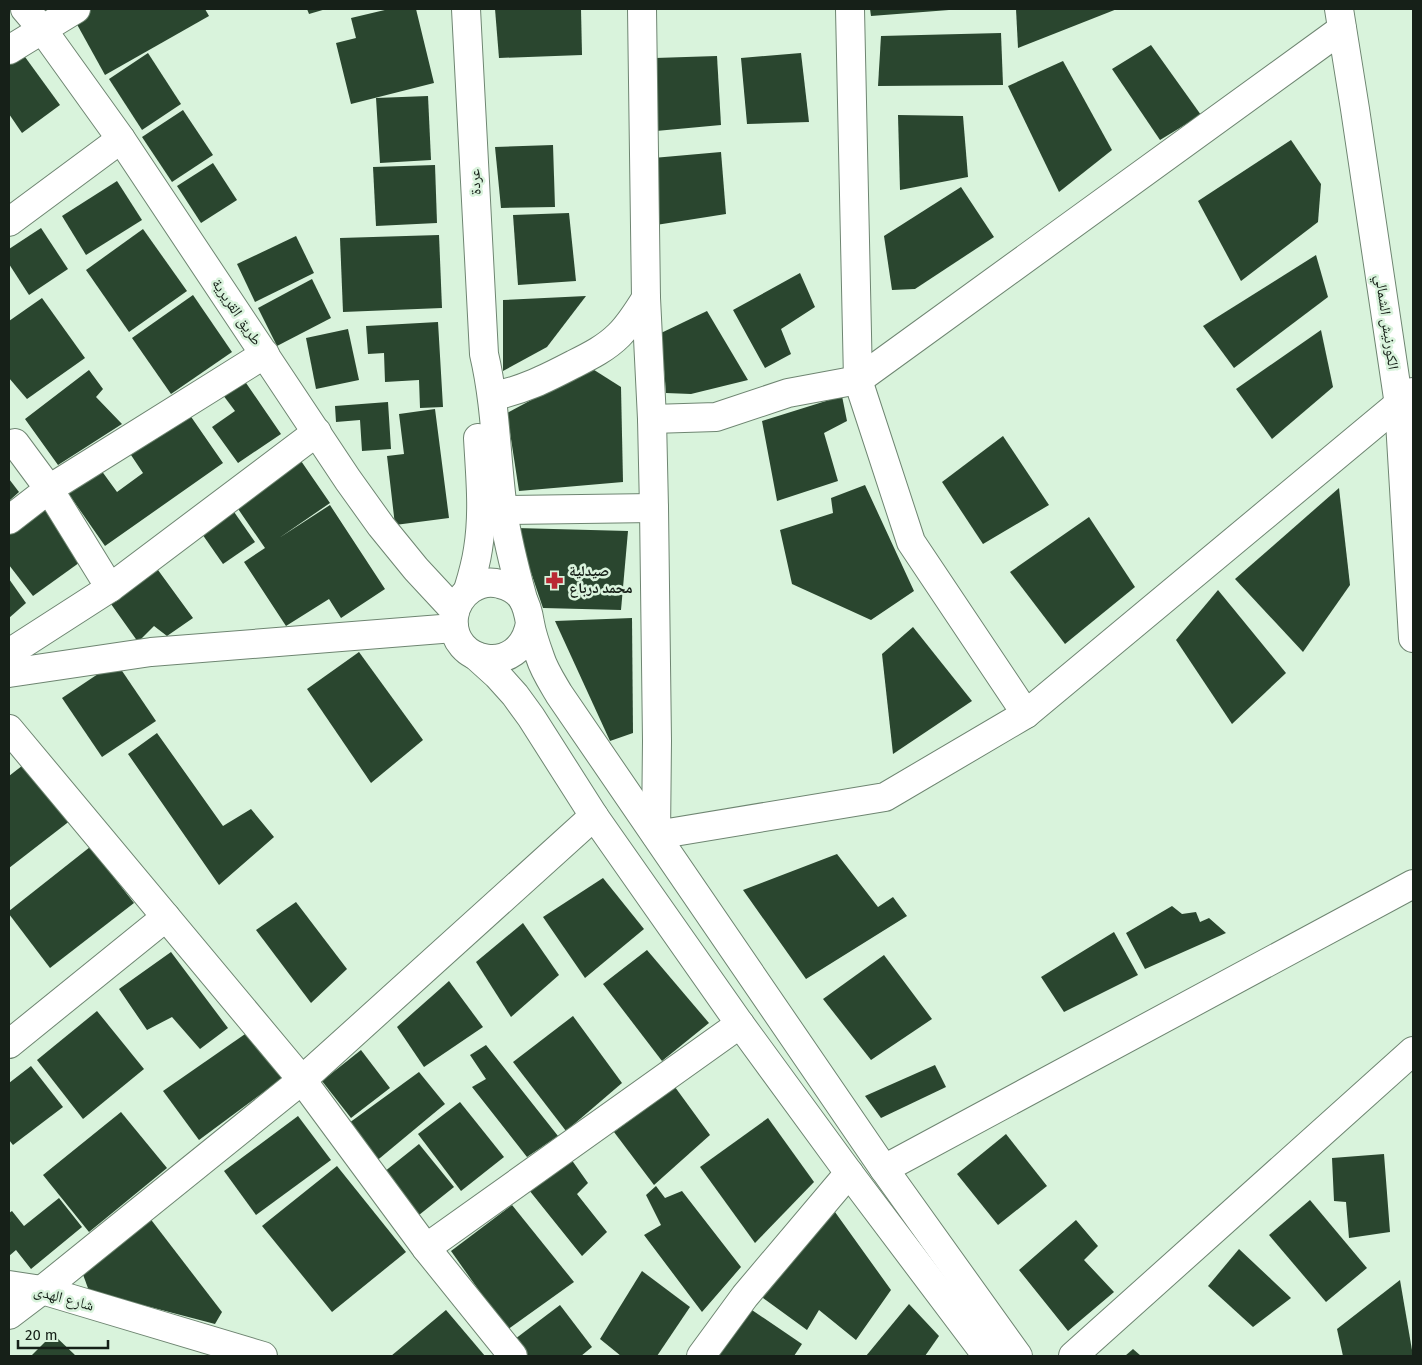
<svg xmlns="http://www.w3.org/2000/svg" width="1422" height="1365" viewBox="0 0 1422 1365" font-family="'Fira Sans','Noto Naskh Arabic',sans-serif">
  <rect width="100%" height="100%" fill="#d9f3dc"/>
  <g fill="#2a462f">
    <path d="M92,9H205L209,16L105,75L74,19Z"/>
    <path d="M307,9H326L309,14Z"/>
    <path d="M389,9H416L434,83L351,104L336,43L356,38L351,18Z"/>
    <path d="M495,9H581L582,55L499,58Z"/>
    <path d="M870,9H949V10L871,16Z"/>
    <path d="M1016,9H1117L1018,48Z"/>
    <path d="M1001,33L1003,85L878,86L881,36Z"/>
    <path d="M1151,45L1201,115L1160,140L1112,69Z"/>
    <path d="M20,50L60,105L22,133L9,114V58Z"/>
    <path d="M148,53L181,104L142,130L109,79Z"/>
    <path d="M801,53L809,122L747,124L741,58Z"/>
    <path d="M717,56L721,125L656,131L655,58Z"/>
    <path d="M1063,61L1112,150L1059,192L1008,86Z"/>
    <path d="M428,96L431,160L380,163L376,98Z"/>
    <path d="M183,110L213,155L172,182L142,137Z"/>
    <path d="M898,115L963,116L968,177L900,190Z"/>
    <path d="M1291,140L1321,184L1318,222L1241,281L1198,201Z"/>
    <path d="M553,145L555,207L501,208L495,147Z"/>
    <path d="M721,152L726,214L656,225L653,158Z"/>
    <path d="M213,163L237,200L201,223L177,186Z"/>
    <path d="M435,165L437,223L376,226L373,167Z"/>
    <path d="M117,181L142,220L86,255L62,216Z"/>
    <path d="M961,187L994,237L915,289L892,290L884,236Z"/>
    <path d="M569,213L576,281L518,285L513,215Z"/>
    <path d="M41,228L68,269L29,295L9,264V249Z"/>
    <path d="M143,229L187,291L129,332L86,270Z"/>
    <path d="M439,235L442,308L343,312L340,238Z"/>
    <path d="M296,236L314,273L255,302L237,264Z"/>
    <path d="M1316,255L1328,297L1234,368L1203,326Z"/>
    <path d="M800,273L815,307L781,329L791,354L765,368L733,310Z"/>
    <path d="M312,279L331,318L277,346L258,308Z"/>
    <path d="M193,295L232,352L171,394L132,338Z"/>
    <path d="M586,296L547,347L503,371V300Z"/>
    <path d="M42,298L85,358L27,399L9,378V321Z"/>
    <path d="M707,311L748,380L691,394L666,393L661,333Z"/>
    <path d="M438,322L443,407L420,408L419,380L385,382L384,353L368,354L366,326Z"/>
    <path d="M348,329L359,380L316,389L306,338Z"/>
    <path d="M1321,330L1333,387L1272,439L1236,389Z"/>
    <path d="M591,368L621,387L623,482L519,491L507,413Z"/>
    <path d="M89,370L103,389L96,397L122,424L58,465L25,419Z"/>
    <path d="M244,380L281,434L238,463L212,427L235,411L223,395Z"/>
    <path d="M842,396L847,421L824,433L838,481L777,501L762,421Z"/>
    <path d="M388,402L391,449L362,451L360,420L336,422L335,406Z"/>
    <path d="M185,408L223,463L105,546L68,493L101,470L117,492L143,473L127,449Z"/>
    <path d="M435,409L449,518L395,525L387,456L404,454L399,414Z"/>
    <path d="M1003,436L1049,505L983,544L942,482Z"/>
    <path d="M299,458L330,503L279,538L330,505L385,589L341,618L329,599L286,626L244,562L265,548L234,503Z"/>
    <path d="M9,479L19,492L9,501Z"/>
    <path d="M865,485L914,591L871,620L792,584L780,530L833,513L831,498Z"/>
    <path d="M1339,488L1350,585L1303,652L1235,579Z"/>
    <path d="M47,506L83,560L33,596L9,565V534Z"/>
    <path d="M232,509L255,542L223,564L200,531Z"/>
    <path d="M1089,517L1135,587L1065,644L1010,572Z"/>
    <path d="M516,528L628,531L621,610L543,608Z"/>
    <path d="M158,570L193,618L167,636L154,626L138,642L111,604Z"/>
    <path d="M9,579L26,603L9,618Z"/>
    <path d="M1218,590L1286,673L1232,724L1176,640Z"/>
    <path d="M632,618L633,733L610,741L555,621Z"/>
    <path d="M913,627L972,701L893,754L882,654Z"/>
    <path d="M359,652L423,740L371,783L307,689Z"/>
    <path d="M116,662L156,721L102,757L62,698Z"/>
    <path d="M157,733L223,826L251,809L274,837L219,885L128,754Z"/>
    <path d="M27,762L71,820L9,868V776Z"/>
    <path d="M90,847L134,903L50,968L9,914V911Z"/>
    <path d="M837,854L878,907L893,897L907,916L806,979L743,890Z"/>
    <path d="M603,878L644,929L585,978L543,917Z"/>
    <path d="M296,902L347,969L311,1003L256,930Z"/>
    <path d="M1172,906L1182,914L1196,912L1200,922L1209,918L1226,933L1145,969L1126,933Z"/>
    <path d="M523,923L559,975L511,1017L476,962Z"/>
    <path d="M1114,932L1138,975L1064,1012L1041,977Z"/>
    <path d="M647,950L709,1023L662,1061L603,984Z"/>
    <path d="M171,952L228,1028L200,1049L172,1017L147,1030L119,989Z"/>
    <path d="M884,955L932,1019L871,1060L823,999Z"/>
    <path d="M449,981L483,1027L424,1067L397,1027Z"/>
    <path d="M97,1011L144,1069L83,1119L37,1060Z"/>
    <path d="M573,1016L622,1083L566,1131L513,1062Z"/>
    <path d="M248,1032L284,1077L199,1140L163,1091Z"/>
    <path d="M486,1045L558,1136L527,1157L472,1087L486,1079L470,1055Z"/>
    <path d="M361,1050L390,1088L351,1118L322,1081Z"/>
    <path d="M935,1065L946,1087L881,1118L865,1096Z"/>
    <path d="M31,1066L63,1107L13,1145L9,1140V1083Z"/>
    <path d="M419,1072L445,1104L374,1163L349,1123Z"/>
    <path d="M675,1087L710,1135L654,1185L614,1132Z"/>
    <path d="M460,1102L504,1157L461,1191L418,1134Z"/>
    <path d="M121,1112L167,1168L89,1232L43,1175Z"/>
    <path d="M298,1116L331,1160L256,1215L224,1171Z"/>
    <path d="M768,1118L814,1182L755,1243L700,1167Z"/>
    <path d="M1006,1134L1047,1186L998,1225L957,1174Z"/>
    <path d="M419,1144L454,1187L414,1219L379,1176Z"/>
    <path d="M1384,1154L1390,1232L1349,1238L1346,1202L1334,1201L1332,1158Z"/>
    <path d="M571,1159L588,1183L577,1194L607,1232L582,1256L529,1190Z"/>
    <path d="M337,1166L406,1252L332,1312L262,1226Z"/>
    <path d="M656,1186L665,1198L682,1191L741,1267L702,1312L644,1235L661,1225L646,1195Z"/>
    <path d="M59,1198L82,1227L31,1269L16,1250L9,1256V1213L12,1211L24,1226Z"/>
    <path d="M1310,1200L1367,1268L1326,1302L1269,1235Z"/>
    <path d="M512,1205L574,1282L507,1330L451,1251Z"/>
    <path d="M835,1212L891,1290L856,1340L819,1310L807,1330L759,1295Z"/>
    <path d="M149,1217L222,1312L215,1324L89,1291L81,1269Z"/>
    <path d="M1076,1220L1098,1246L1084,1260L1114,1292L1068,1331L1019,1270Z"/>
    <path d="M1239,1249L1291,1298L1253,1327L1208,1286Z"/>
    <path d="M642,1271L690,1307L657,1356H621L600,1339Z"/>
    <path d="M1400,1280L1413,1356H1343L1337,1329Z"/>
    <path d="M909,1304L939,1336L925,1356H866Z"/>
    <path d="M560,1305L592,1347L581,1356H527L515,1339Z"/>
    <path d="M746,1306L802,1344L794,1356H710Z"/>
    <path d="M446,1310L485,1356H391Z"/>
    <path d="M53,1334L76,1356H31Z"/>
    <path d="M1133,1349L1141,1356H1125Z"/>
  </g>
  <g fill="none" stroke-linecap="round" stroke-linejoin="round">
    <defs>
      <g id="street">
        <path d="M642,9L646,298L652,419L654,508L657,741L656,835L885,797L1026,714L1413,392"/>
        <path d="M850,9L858,380L911,542L1026,714"/>
        <path d="M9,50L76,9"/>
        <path d="M9,222L121,139"/>
        <path d="M492,396C522,391 547,378 574,364C590,356 606,348 619,335C630,324 638,311 646,298"/>
        <path d="M652,419L716,417L788,393L858,380L1342,29"/>
        <path d="M15,443L49,489L110,588"/>
        <path d="M503,510L654,508"/>
        <path d="M9,520L49,489L265,354"/>
        <path d="M9,653L110,588L317,432"/>
        <path d="M9,673L151,652L454,628"/>
        <path d="M9,729L302,1080L426,1248L513,1356"/>
        <path d="M9,1044L166,917"/>
        <path d="M884,1169L1413,884"/>
        <path d="M426,1248L740,1024"/>
        <path d="M9,1315L42,1290L302,1080L594,816"/>
        <path d="M701,1356L745,1296L849,1173"/>
        <path d="M1073,1356L1413,1051"/>
      </g>
      <g id="secondary">
        <path d="M25,9L42,29L121,139L348,480L381,526L416,569L455,611"/>
        <path d="M466,9L484,354C496,405 496,458 503,510C507,540 515,570 523,599"/>
        <path d="M1339,9L1355,109L1399,405L1413,638"/>
        <path d="M468,590C472,577 476,563 478,549C484,512 480,475 478,438"/>
        <path d="M530,623C521,678 449,665 454,617C455,606 462,595 471,589C480,583 490,581 500,584C522,589 527,604 530,623C532,635 536,646 540,657C544,670 552,682 559,694L884,1169L1018,1356"/>
        <path d="M476,656L497,675L515,695L531,717L594,816L740,1024L849,1173L987,1356"/>
        <path d="M9,1285L42,1290L263,1356"/>
      </g>
    </defs>
    <use href="#street" stroke="#6e8571" stroke-width="30"/>
    <use href="#secondary" stroke="#6e8571" stroke-width="30"/>
    <use href="#street" stroke="#fff" stroke-width="28"/>
    <use href="#secondary" stroke="#fff" stroke-width="28"/>
  </g>
  <defs>
    <symbol id="pharmacy-bare" viewBox="-9 -9 18 18"><path d="M-2-6h4v4h4v4h-4v4h-4v-4h-4v-4h4Z" fill="#b92834" stroke="#d9f3dc" stroke-width="2.5" paint-order="stroke"/></symbol>
  </defs>
  <g fill-rule="evenodd">
    <use href="#pharmacy-bare" x="542" y="568" width="25" height="25"/>
  </g>
  <g text-anchor="middle" stroke-width="5" stroke-linejoin="round" paint-order="stroke">
    <g font-size="15" fill="#162018" stroke="#d9f3dc">
      <text transform="translate(475 182) rotate(-93)" y="5">عردة</text>
      <text transform="translate(237 312) rotate(56)" y="5">طريق القريرية</text>
      <text transform="translate(1387 322) rotate(82)" y="5">الكورنيش الشمالي</text>
      <text transform="translate(64 1298) rotate(15)" y="5">شارع الهدى</text>
    </g>
    <g font-size="15" font-weight="bold" fill="#162018" stroke="#d9f3dc" text-anchor="start">
      <text x="569" y="576">صيدلية<tspan x="569" dy="17">محمد درباع</tspan></text>
    </g>
  </g>
  <rect width="1422" height="1365" fill="none" stroke="#162018" stroke-width="20"/>
  <path d="M18 1340v8h90v-8" fill="none" stroke="#162018" stroke-width="2.5"/>
  <text x="25" y="1340" font-size="15" fill="#162018" stroke="#d9f3dc" stroke-width="4" paint-order="stroke">20 m</text>
</svg>
